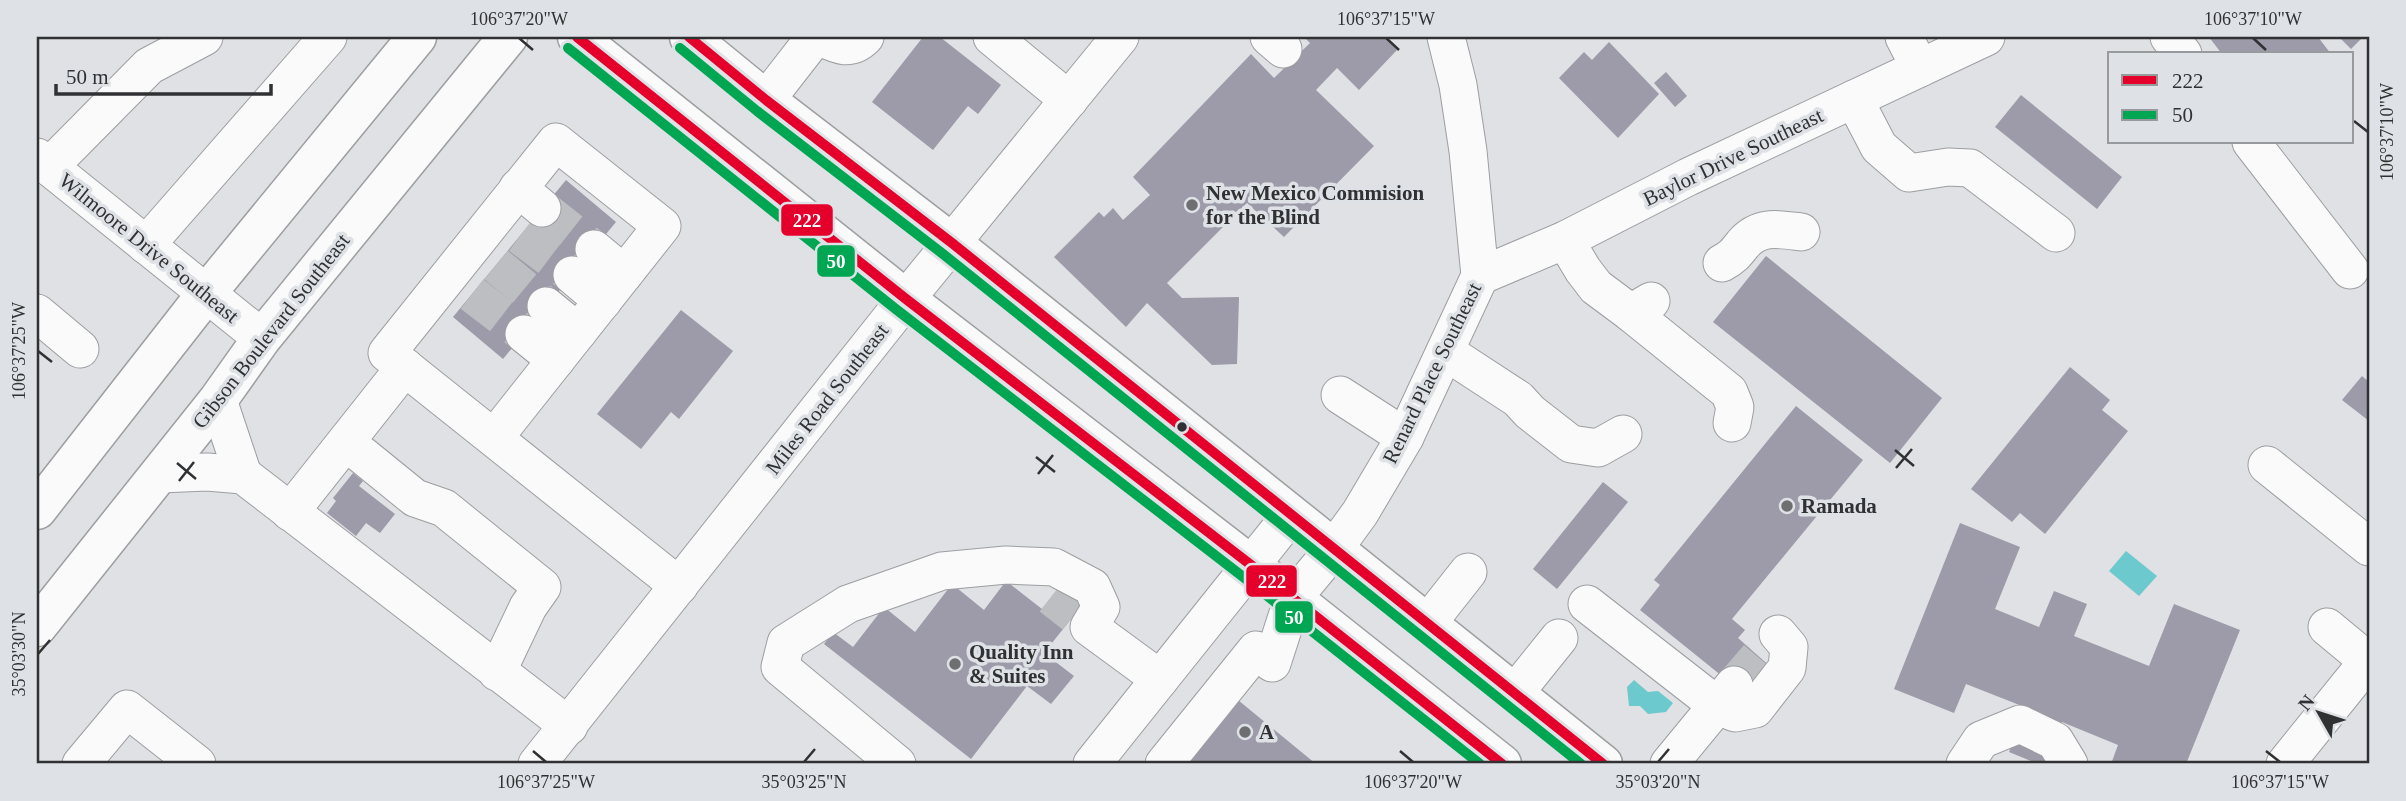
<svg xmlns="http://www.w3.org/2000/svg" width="2406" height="801" viewBox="0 0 2406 801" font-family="'Times New Roman',serif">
  <rect width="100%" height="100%" fill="#dfe1e4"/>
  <g fill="#6cc9ce">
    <path d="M2126,551L2157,576L2139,596L2109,571Z"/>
    <path d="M1634,680L1648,692L1658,691L1673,703L1666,712L1648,714L1640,706H1629L1627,687Z"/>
  </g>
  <g fill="#9d9aa9">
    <path d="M923,37H940L1001,85L978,114L968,106L933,150L872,102Z"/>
    <path d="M1304,37H1383L1397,50L1359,90L1337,68L1316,90L1374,146L1284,237L1247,203L1167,283L1182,298L1239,297L1237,364L1212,365L1147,303L1126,327L1054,257L1099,212L1104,217L1113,208L1123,220L1150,195L1133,177L1251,54L1274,78L1310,43Z"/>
    <path d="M2209,37H2318L2331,54H2222Z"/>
    <path d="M2339,37H2363L2351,49Z"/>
    <path d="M1609,42L1659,94L1618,138L1559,78L1584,52L1592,60Z"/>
    <path d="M1666,72L1687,96L1675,107L1654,83Z"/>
    <path d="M2021,95L2122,177L2097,209L1995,127Z"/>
    <path d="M566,180L616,222L503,359L453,317Z"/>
    <path d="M1766,256L1942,398L1890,463L1713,322Z"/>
    <path d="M681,310L733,351L679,419L671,412L641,449L597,414Z"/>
    <path d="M2070,367L2110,400L2102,410L2128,431L2045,534L2020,513L2012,522L1971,489Z"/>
    <path d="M2362,376L2369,382V421L2342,400Z"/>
    <path d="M1796,406L1863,460L1732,619L1745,630L1738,638L1773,669L1748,697L1640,610L1660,585L1654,580Z"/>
    <path d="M353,473L363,481L359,486L395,514L380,533L366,523L356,536L327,513L336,501L333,498Z"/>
    <path d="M1603,482L1628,502L1557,589L1533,569Z"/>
    <path d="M1960,523L2020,547L1995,609L2039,627L2054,591L2087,604L2074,636L2149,666L2174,604L2240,630L2186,764H2111L2118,745L2062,722L2045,764H2038L2009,752L2027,708L1966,684L1954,713L1894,689Z"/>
    <path d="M1006,581L1042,609L1060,586L1083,604L1044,653L1074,676L1051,704L1027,686L971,759L824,644L833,632L853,647L884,607L915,632L952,584L984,610Z"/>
    <path d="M1238,700L1316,764H1186Z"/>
  </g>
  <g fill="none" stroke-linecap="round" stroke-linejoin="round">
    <g stroke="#bcbec1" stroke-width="37" stroke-dasharray="37 18" stroke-linecap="butt">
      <path d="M542,208L594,249"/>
      <path d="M520,236L572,275"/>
      <path d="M496,265L546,306"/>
      <path d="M472,294L524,334"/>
      <path d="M1051,597L1074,615"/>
      <path d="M1734,685L1758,657"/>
    </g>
    <defs>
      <g id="minor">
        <path d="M820,37C837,45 850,52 865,37"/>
        <path d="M992,37L1069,100"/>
        <path d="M1269,37L1283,49"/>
        <path d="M1904,37L1920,68"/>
        <path d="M2169,37L2183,54"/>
        <path d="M1854,99L1879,147L1909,173L1948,167L1970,168L2056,233"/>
        <path d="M766,100L815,37"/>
        <path d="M2251,142L2350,270"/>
        <path d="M37,157L262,338"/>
        <path d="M49,167L149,66L204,37"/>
        <path d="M518,188L542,208"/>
        <path d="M1565,240L1583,270L1596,287L1631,313L1651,301"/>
        <path d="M146,245L328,37"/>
        <path d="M594,249L624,274"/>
        <path d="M1722,263C1732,258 1736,253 1743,244C1759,225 1778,229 1801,232"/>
        <path d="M572,275L603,301"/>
        <path d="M1480,276L1565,240L1688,177L1986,37"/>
        <path d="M546,306L578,332"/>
        <path d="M37,313L80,349"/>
        <path d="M1631,313L1729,392L1735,407L1732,423"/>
        <path d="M524,334L556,360"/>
        <path d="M1446,352L1518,399L1530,412L1571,444L1598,448L1623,434"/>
        <path d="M1340,395L1405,437"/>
        <path d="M218,400L243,475"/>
        <path d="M494,438L662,226L556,142L387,353L679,586"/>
        <path d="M346,442L415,498L444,508L542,587L528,607L497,672"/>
        <path d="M2267,465L2369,547"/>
        <path d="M159,474L207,472L243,475L569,726"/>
        <path d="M290,512L405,367"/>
        <path d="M1587,604L1718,706L1735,713L1755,709L1787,668L1789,647L1778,634"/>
        <path d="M1427,624L1468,572"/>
        <path d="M2327,627L2368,661"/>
        <path d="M1514,694L1559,638"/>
        <path d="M81,764L127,709L197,764"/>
        <path d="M537,764L906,299L1120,37"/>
        <path d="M897,764L780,667L786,643L848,604L942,571L1006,565L1054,567L1092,587L1101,607L1089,627L1160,679"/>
        <path d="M1092,764L1291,515"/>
        <path d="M1164,764L1256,650L1272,663L1293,598L1333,550L1360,513L1405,437L1480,276L1468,151L1458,85L1446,37"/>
        <path d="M1669,764L1734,685"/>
        <path d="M1965,764L1981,740L2020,724L2055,741L2069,764"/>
        <path d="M2285,764L2369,660"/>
      </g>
      <g id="major">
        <path d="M577,37L906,299L1251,565L1502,764"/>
        <path d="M689,37L766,100L952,243L1603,764"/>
        <path d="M37,510L206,294L417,37"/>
        <path d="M37,627L218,400L262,338L508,37"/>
      </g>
    </defs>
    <use href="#minor" stroke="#9d9ea0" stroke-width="39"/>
    <use href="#major" stroke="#9d9ea0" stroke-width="41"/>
    <use href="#minor" stroke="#fafafb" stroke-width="37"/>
    <use href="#major" stroke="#fafafb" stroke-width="38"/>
    <defs>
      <g id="bus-1">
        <path d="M577,37L906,299L1251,565L1502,764"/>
        <path d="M689,37L766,100L952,243L1603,764"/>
      </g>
      <g id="bus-2">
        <path d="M568,48L897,310L1242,576L1480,764"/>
        <path d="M680,48L757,111L943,254L1581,764"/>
      </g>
    </defs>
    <use href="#bus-1" stroke="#dee1e5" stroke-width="16"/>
    <use href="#bus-2" stroke="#dee1e5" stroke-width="16"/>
    <use href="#bus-1" stroke="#e4002b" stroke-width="10"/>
    <use href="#bus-2" stroke="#00a651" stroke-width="10"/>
  </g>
  <path fill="none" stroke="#303133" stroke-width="2.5" d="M519,38L533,50M1386,38L1399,50M2253,38L2266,50M2354,121L2368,132M38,351L52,362M1895,450L1914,466M1036,457L1055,472M177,463L196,479M1896,468L1912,449M1038,474L1053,455M179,481L194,462M38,654L50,640M533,751L546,762M1400,751L1413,762M2266,751L2280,762M804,762L815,749M1658,762L1669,749"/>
  <g fill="#6d6f71" stroke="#dee1e5" stroke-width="2.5">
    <circle cx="1192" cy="205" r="7"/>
    <circle cx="1787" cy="506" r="7"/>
    <circle cx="955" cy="664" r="7"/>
    <circle cx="1245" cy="732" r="7"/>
  </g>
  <circle fill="#303133" stroke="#dee1e5" stroke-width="2.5" cx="1182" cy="427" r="6"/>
  <g text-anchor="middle" stroke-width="7" stroke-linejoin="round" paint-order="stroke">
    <g font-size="21" fill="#303133" stroke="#dee1e5">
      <text transform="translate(1733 157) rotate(-26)" y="7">Baylor Drive Southeast</text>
      <text transform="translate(149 248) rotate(39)" y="7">Wilmoore Drive Southeast</text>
      <text transform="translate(271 331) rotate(-52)" y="7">Gibson Boulevard Southeast</text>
      <text transform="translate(1432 373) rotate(-64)" y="7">Renard Place Southeast</text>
      <text transform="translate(827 399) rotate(-52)" y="7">Miles Road Southeast</text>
    </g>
    <g font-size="21" font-weight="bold" fill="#303133" stroke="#dee1e5" text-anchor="start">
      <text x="1206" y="200">New Mexico Commision<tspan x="1206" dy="24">for the Blind</tspan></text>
      <text x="1801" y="513">Ramada</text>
      <text x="969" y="659">Quality Inn<tspan x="969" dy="24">&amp; Suites</tspan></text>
      <text x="1259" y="739">A</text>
    </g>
  </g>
  <g stroke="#dee1e5" stroke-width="2.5">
    <rect x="780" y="203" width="54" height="34" rx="7" fill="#e4002b"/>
    <rect x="816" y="244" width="40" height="34" rx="7" fill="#00a651"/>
    <rect x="1245" y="564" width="53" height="34" rx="7" fill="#e4002b"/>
    <rect x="1274" y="600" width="40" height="34" rx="7" fill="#00a651"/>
  </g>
  <g font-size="19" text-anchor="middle" font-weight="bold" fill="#fff">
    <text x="807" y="227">222</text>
    <text x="836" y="268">50</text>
    <text x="1272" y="588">222</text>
    <text x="1294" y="624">50</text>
  </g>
  <rect width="2406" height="801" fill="none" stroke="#dee1e5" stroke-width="77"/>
  <rect x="2108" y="52" width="245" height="91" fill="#dee1e5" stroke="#989b9e" stroke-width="2"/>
  <rect x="2122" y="75" width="35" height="10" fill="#e4002b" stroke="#989b9e" stroke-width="2"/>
  <text x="2172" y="88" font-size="21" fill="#303133">222</text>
  <rect x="2122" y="110" width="35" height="10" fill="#00a651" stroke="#989b9e" stroke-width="2"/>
  <text x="2172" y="122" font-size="21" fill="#303133">50</text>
  <g transform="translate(2319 713) rotate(309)" stroke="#dee1e5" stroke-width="5" paint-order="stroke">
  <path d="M0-5L12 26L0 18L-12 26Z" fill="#303133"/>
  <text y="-10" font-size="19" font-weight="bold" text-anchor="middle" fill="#303133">N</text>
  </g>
  <path d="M56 84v10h215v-10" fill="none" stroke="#303133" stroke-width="3.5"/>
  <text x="66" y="84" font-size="21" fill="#303133" stroke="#dee1e5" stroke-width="5" paint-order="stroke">50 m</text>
  <rect x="38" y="38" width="2330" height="724" fill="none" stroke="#303133" stroke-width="2.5"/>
  <g font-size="18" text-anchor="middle" fill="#303133">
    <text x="519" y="25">106°37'20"W</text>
    <text x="1386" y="25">106°37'15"W</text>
    <text x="2253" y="25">106°37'10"W</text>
    <text transform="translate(2387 132) rotate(-90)" y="6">106°37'10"W</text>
    <text transform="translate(19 351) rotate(-90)" y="6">106°37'25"W</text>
    <text transform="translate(19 654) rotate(-90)" y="6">35°03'30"N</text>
    <text x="546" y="788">106°37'25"W</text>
    <text x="804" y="788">35°03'25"N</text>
    <text x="1413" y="788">106°37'20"W</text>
    <text x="1658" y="788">35°03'20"N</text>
    <text x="2280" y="788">106°37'15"W</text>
  </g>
</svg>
